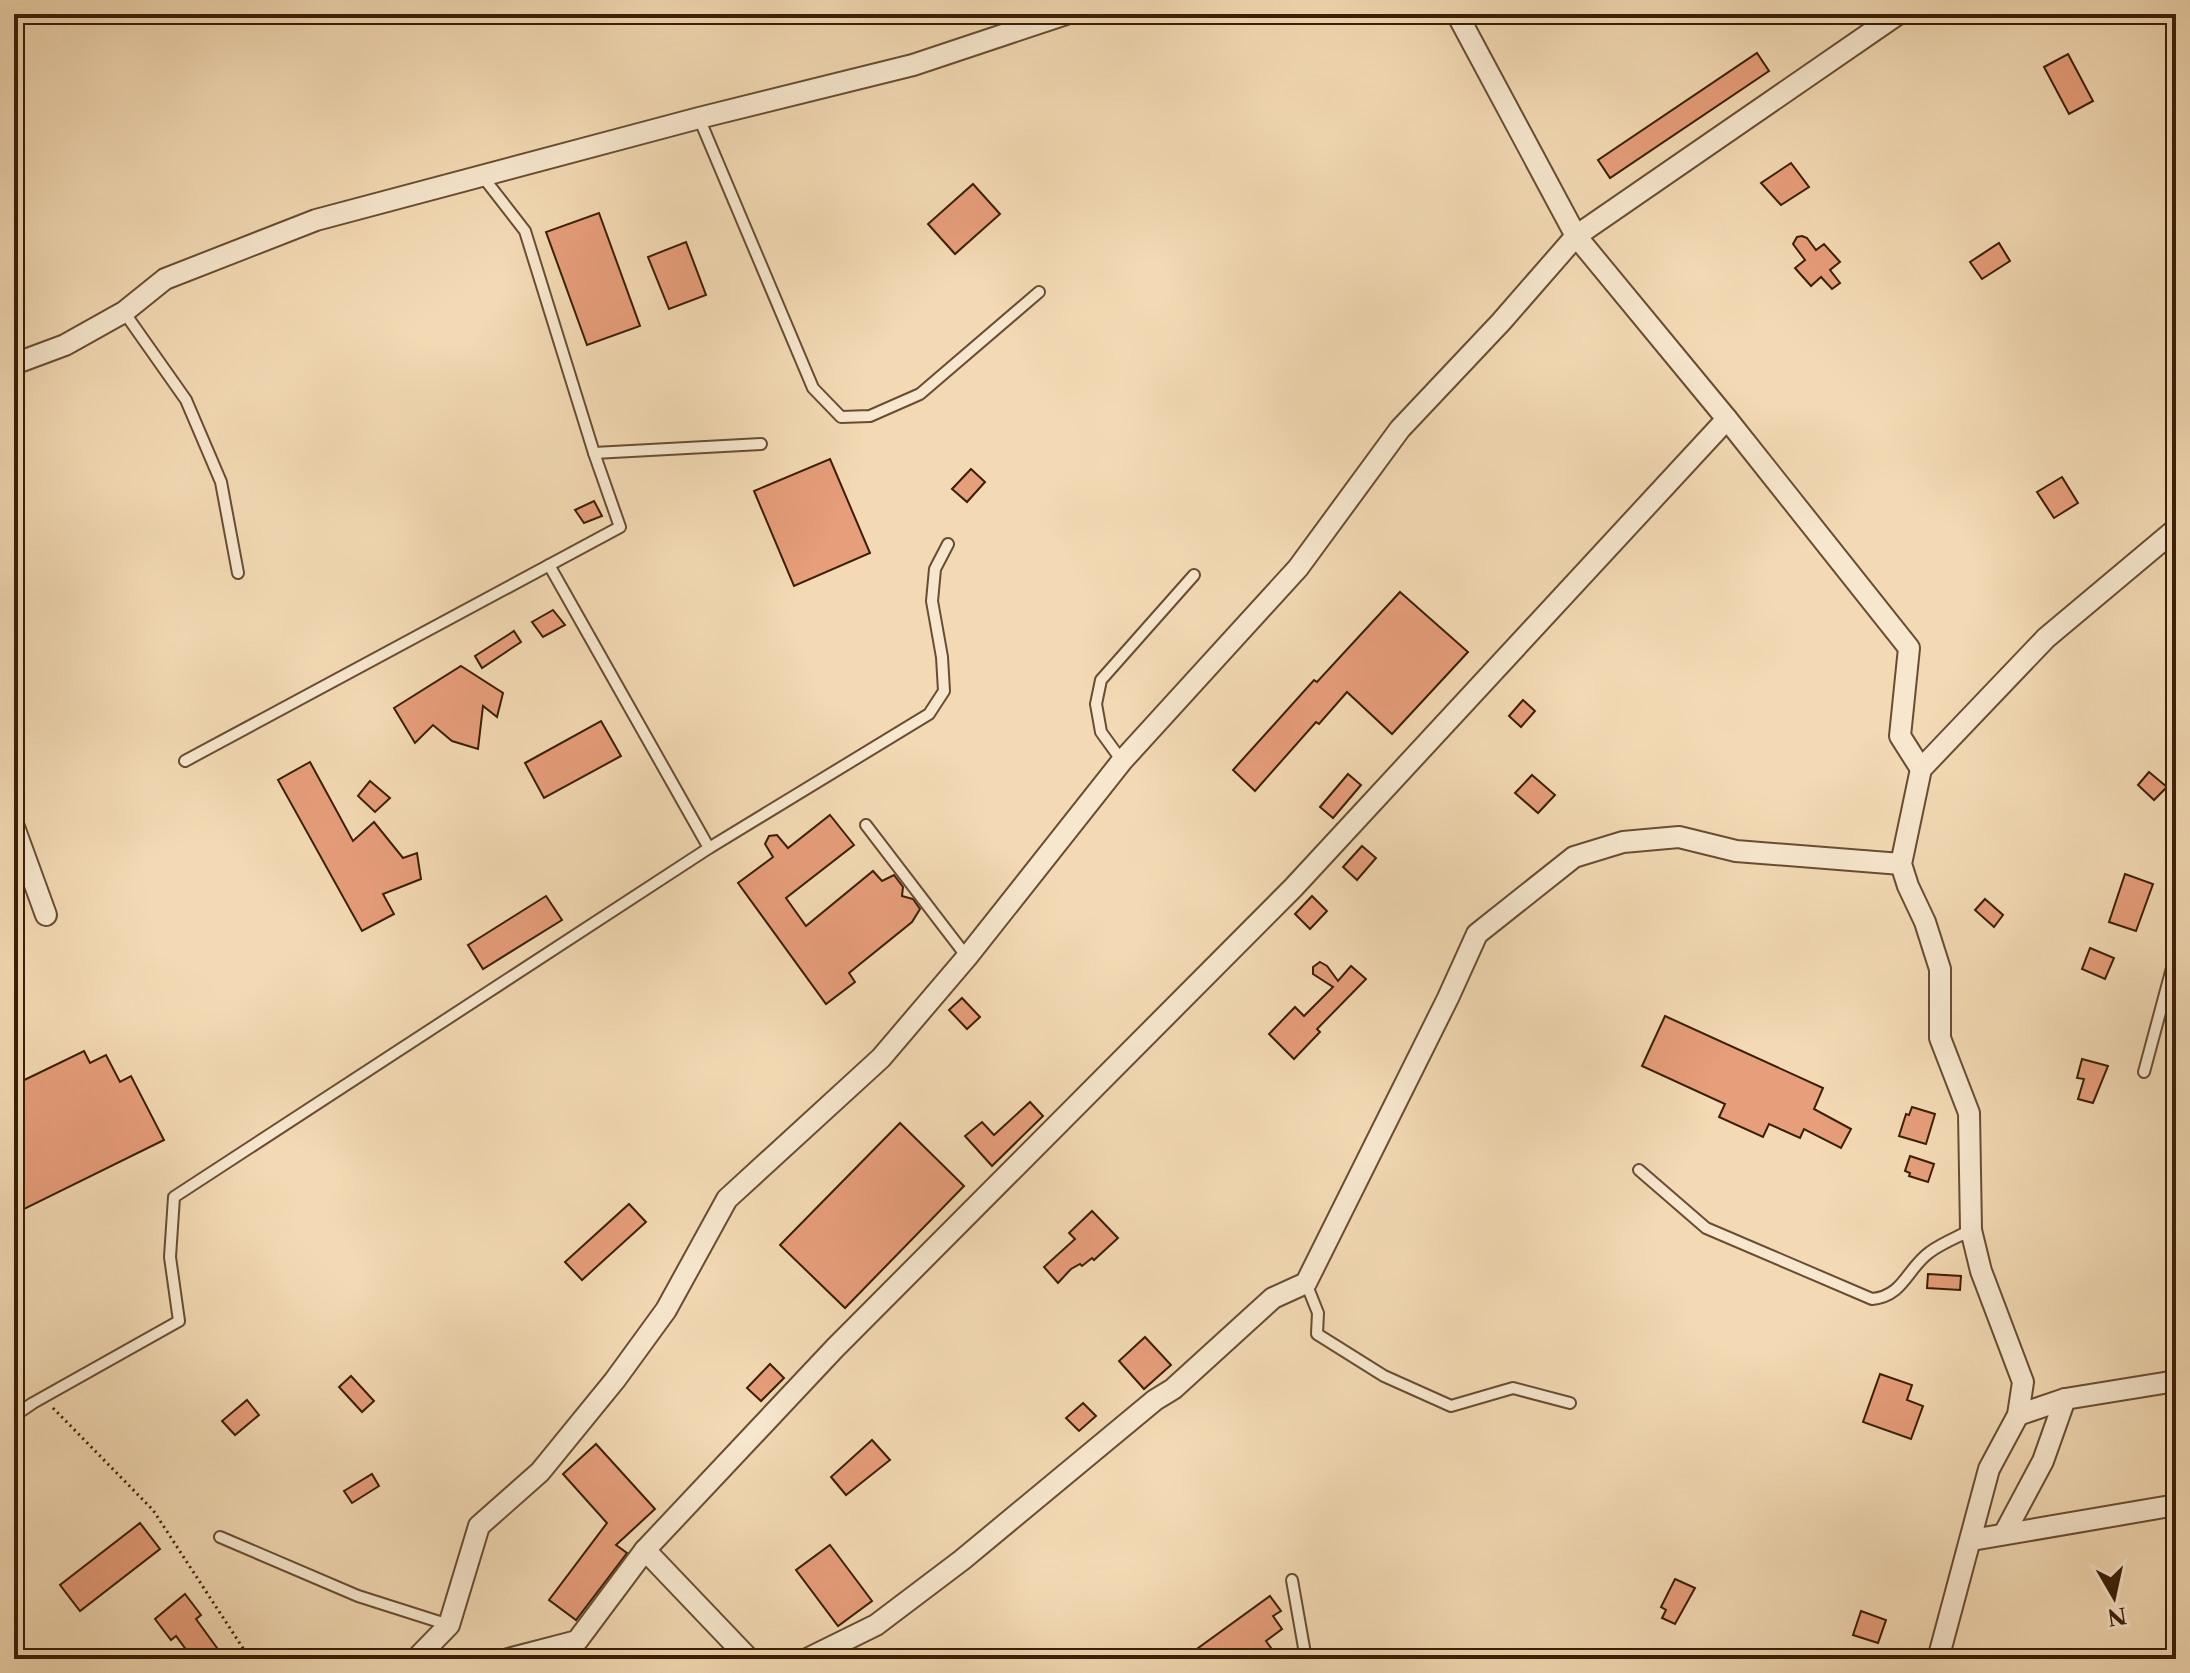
<svg xmlns="http://www.w3.org/2000/svg" width="2190" height="1673" viewBox="0 0 2190 1673" font-family="'Libre Caslon Text',serif">
  <rect width="100%" height="100%" fill="#f3dab4"/>
  <filter id="stains"><feTurbulence type="fractalNoise" baseFrequency=".0025" numOctaves="4"/><feColorMatrix values="0 0 0 0 .2 0 0 0 0 .09 0 0 0 0 .02 0 0 0 .5 -.17"/></filter>
  <radialGradient id="worn" r=".72"><stop offset=".6" stop-color="#630" stop-opacity="0"/><stop offset="1" stop-color="#630" stop-opacity=".3"/></radialGradient>
  <g fill="#e79e7a" stroke="#3a1e07" stroke-width="2">
    <path d="M1757,53L1769,71L1610,178L1598,160Z"/>
    <path d="M2068,54L2093,101L2069,114L2044,67Z"/>
    <path d="M1791,163L1809,187L1781,205L1761,183Z"/>
    <path d="M973,184L1000,214L955,254L928,224Z"/>
    <path d="M599,213L640,326L587,345L546,232Z"/>
    <path d="M1802,236L1807,238L1816,250L1824,244L1840,262L1830,270L1840,283L1832,289L1821,277L1811,286L1795,268L1805,260L1793,244L1797,237Z"/>
    <path d="M686,242L706,295L669,309L648,257Z"/>
    <path d="M1999,243L2010,261L1982,279L1970,262Z"/>
    <path d="M830,459L870,553L794,586L754,491Z"/>
    <path d="M971,469L985,482L967,502L952,489Z"/>
    <path d="M2062,477L2078,503L2054,518L2037,492Z"/>
    <path d="M594,501L602,516L584,523L575,510Z"/>
    <path d="M1400,592L1468,652L1392,734L1347,692L1319,724L1316,722L1255,791L1233,770L1314,680L1317,682Z"/>
    <path d="M553,610L565,625L543,637L532,622Z"/>
    <path d="M514,631L521,642L482,668L475,656Z"/>
    <path d="M461,666L503,693L497,717L483,706L478,749L452,741L433,725L415,743L394,708Z"/>
    <path d="M1523,700L1535,711L1521,727L1509,716Z"/>
    <path d="M601,721L621,756L544,798L525,763Z"/>
    <path d="M310,762L353,841L374,822L403,858L417,853L421,879L383,894L394,914L362,931L278,780Z"/>
    <path d="M2149,772L2167,787L2154,800L2138,785Z"/>
    <path d="M1348,774L1361,785L1333,818L1320,807Z"/>
    <path d="M1532,775L1555,795L1538,813L1515,793Z"/>
    <path d="M370,781L390,798L375,812L358,796Z"/>
    <path d="M830,815L854,845L786,898L806,926L873,871L882,881L894,875L903,887L902,896L913,899L920,909L912,922L849,973L855,982L826,1004L738,883L773,857L765,844L769,836L777,835L788,848Z"/>
    <path d="M1362,846L1376,858L1357,880L1343,867Z"/>
    <path d="M2125,874L2153,884L2136,931L2109,922Z"/>
    <path d="M546,896L562,920L483,969L468,945Z"/>
    <path d="M1312,896L1327,911L1310,929L1295,914Z"/>
    <path d="M1985,899L2003,915L1994,927L1975,910Z"/>
    <path d="M2090,948L2114,958L2105,979L2082,969Z"/>
    <path d="M1320,962L1327,966L1338,981L1351,966L1366,979L1317,1029L1320,1032L1294,1059L1269,1034L1295,1007L1304,1016L1333,987L1313,974V967Z"/>
    <path d="M962,998L980,1017L967,1029L949,1010Z"/>
    <path d="M1665,1016L1823,1088L1814,1109L1851,1129L1841,1148L1804,1129L1800,1138L1769,1124L1763,1137L1719,1117L1725,1104L1642,1066Z"/>
    <path d="M84,1051L90,1063L106,1055L120,1082L131,1076L164,1140L14,1214V1085Z"/>
    <path d="M2082,1059L2108,1066L2093,1103L2078,1099L2084,1079L2077,1078Z"/>
    <path d="M1030,1102L1043,1116L992,1166L965,1136L982,1122L994,1135Z"/>
    <path d="M1912,1107L1935,1114L1926,1144L1899,1136L1906,1114L1909,1115Z"/>
    <path d="M900,1123L964,1186L845,1308L780,1245Z"/>
    <path d="M1910,1156L1934,1164L1928,1182L1909,1176L1910,1173L1905,1171Z"/>
    <path d="M629,1204L646,1222L582,1280L565,1262Z"/>
    <path d="M1092,1211L1118,1238L1094,1260L1092,1258L1082,1266L1080,1264L1071,1269L1058,1283L1044,1267L1075,1239L1069,1233Z"/>
    <path d="M1928,1274L1961,1276L1960,1290L1927,1288Z"/>
    <path d="M1145,1337L1171,1365L1144,1389L1119,1361Z"/>
    <path d="M770,1364L784,1378L761,1401L747,1388Z"/>
    <path d="M1880,1374L1912,1385L1907,1400L1923,1406L1911,1439L1863,1422Z"/>
    <path d="M351,1376L374,1401L362,1412L339,1387Z"/>
    <path d="M247,1400L259,1415L235,1435L222,1421Z"/>
    <path d="M1083,1403L1096,1416L1079,1431L1066,1418Z"/>
    <path d="M872,1440L890,1460L846,1495L831,1477Z"/>
    <path d="M596,1444L655,1509L616,1545L627,1553L576,1620L549,1600L607,1523L563,1474Z"/>
    <path d="M372,1474L379,1486L352,1503L344,1491Z"/>
    <path d="M140,1523L160,1549L80,1611L60,1585Z"/>
    <path d="M830,1545L872,1601L838,1626L796,1570Z"/>
    <path d="M1675,1579L1695,1588L1675,1624L1662,1618L1666,1610L1661,1607Z"/>
    <path d="M185,1594L201,1615L196,1619L225,1659H193L176,1636L171,1640L155,1619Z"/>
    <path d="M1270,1596L1281,1611L1273,1616L1282,1629L1266,1641L1279,1659H1183Z"/>
    <path d="M1861,1611L1886,1620L1878,1643L1853,1635Z"/>
  </g>
  <g fill="none" stroke-linecap="round" stroke-linejoin="round">
    <defs>
      <g id="service">
        <path d="M699,118L813,388L841,417L870,416L920,394L1039,292"/>
        <path d="M124,312L186,400L221,482L238,573"/>
        <path d="M594,453L761,444"/>
        <path d="M549,565L709,848"/>
        <path d="M185,761L620,527L594,453L525,231L483,177"/>
        <path d="M1122,761L1101,732L1096,704L1101,680L1194,575"/>
        <path d="M866,825L967,957"/>
        <path d="M2144,1072L2176,953"/>
        <path d="M1639,1170L1706,1228L1872,1299C1904,1296 1907,1268 1930,1252C1942,1243 1958,1237 1971,1230"/>
        <path d="M1306,1283L1318,1313L1317,1334L1384,1376L1451,1406L1513,1388L1570,1403"/>
        <path d="M14,1416L33,1403L179,1321L170,1257L174,1197L709,848L929,714L944,691L942,657L932,601L935,569L948,544"/>
        <path d="M220,1537L358,1596L449,1625"/>
        <path d="M1292,1580L1306,1659"/>
      </g>
      <g id="minor">
        <path d="M1457,14L1576,236L1727,419L1909,648L1900,736L1921,769"/>
        <path d="M14,364L65,345L124,312L165,279L316,220L699,118L913,65L1066,14"/>
        <path d="M14,827L46,915"/>
        <path d="M2018,1415L2065,1399L2176,1381"/>
        <path d="M2004,1534L2043,1461L2065,1399"/>
        <path d="M1972,1540L2176,1505"/>
        <path d="M645,1550L749,1659"/>
        <path d="M416,1659L449,1625L479,1526L540,1472L615,1380L666,1310L727,1199L881,1058L967,957L1122,761L1298,568L1400,429L1501,322L1576,236L1898,14"/>
        <path d="M508,1659L577,1641L645,1550L835,1348L1293,888L1727,419"/>
        <path d="M807,1659L876,1625L962,1560L1155,1400L1173,1389L1273,1298L1306,1283L1448,998L1477,934L1574,857L1623,842L1679,837L1736,851L1901,864"/>
        <path d="M1938,1659L1989,1469L2018,1415L2023,1382L1981,1271L1971,1230L1969,1113L1940,1038V969L1925,922L1908,886L1901,864L1921,769L2046,638L2176,529"/>
      </g>
    </defs>
    <use href="#service" stroke="#684d32" stroke-width="14"/>
    <use href="#minor" stroke="#684d32" stroke-width="24"/>
    <path stroke="#3a1e07" stroke-width="3" stroke-dasharray="2 4" stroke-linecap="butt" d="M53,1408L153,1510L250,1659"/>
    <use href="#service" stroke="#f7e7ce" stroke-width="10"/>
    <use href="#minor" stroke="#f7e7ce" stroke-width="20"/>
  </g>
  <rect width="2190" height="1673" fill="none" stroke="#f3dab4" stroke-width="48"/>
  <rect x="16" y="16" width="2158" height="1641" fill="none" stroke="#3a1e07" stroke-width="4"/>
  <rect x="24" y="24" width="2142" height="1625" fill="none" stroke="#3a1e07" stroke-width="2"/>
  <g transform="translate(2114 1597) rotate(171)" stroke="#f7e7ce" stroke-width="6" paint-order="stroke">
  <path d="M0-6L14 30L0 20L-14 30Z" fill="#3a1e07"/>
  <text y="-12" font-size="22" font-weight="bold" text-anchor="middle" fill="#3a1e07">N</text>
  </g>
  <rect width="100%" height="100%" filter="url(#stains)"/>
  <rect width="100%" height="100%" fill="url(#worn)"/>
</svg>
